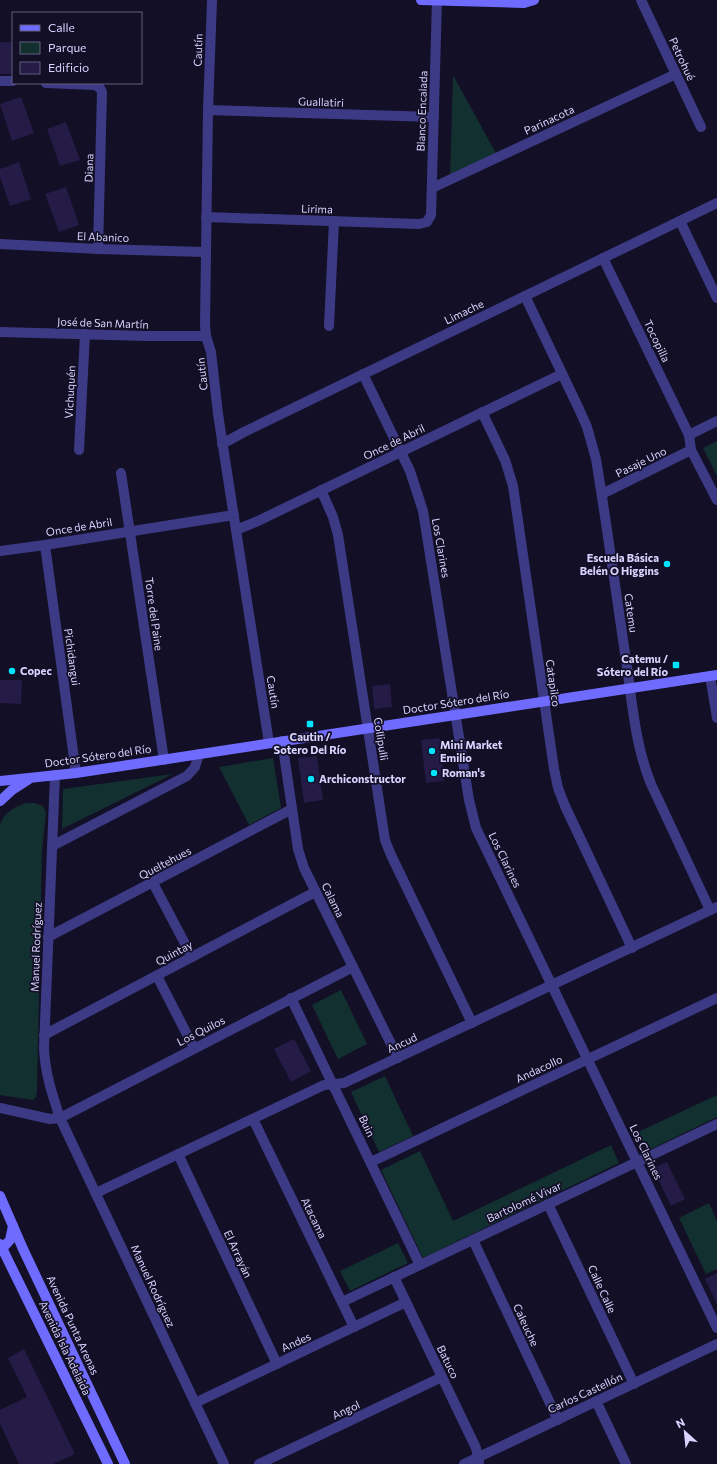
<svg xmlns="http://www.w3.org/2000/svg" width="717" height="1464" viewBox="0 0 717 1464" font-family="Commissioner,sans-serif">
  <rect width="100%" height="100%" fill="#130f26"/>
  <g fill="#12302f">
    <path d="M453,75L498,157L450,178Z"/>
    <path d="M717,441V476L703,448Z"/>
    <path d="M273,758L281,808L249,825L219,767Z"/>
    <path d="M173,774L62,829L63,789Z"/>
    <path d="M26,803H35L43,806L46,812L42,850L37,1091L36,1097L33,1100L0,1095V824C5,812 14,807 26,803Z"/>
    <path d="M341,990L367,1044L338,1059L312,1005Z"/>
    <path d="M385,1076L413,1136L379,1152L351,1092Z"/>
    <path d="M717,1095V1117L647,1151L638,1132Z"/>
    <path d="M611,1145L619,1163L423,1258L381,1170L420,1151L453,1221Z"/>
    <path d="M709,1203L717,1221V1269L706,1274L679,1218Z"/>
    <path d="M398,1243L408,1263L350,1291L340,1271Z"/>
  </g>
  <g fill="#241b47">
    <rect x="0" y="42" width="13" height="32"/>
    <path d="M21,97L34,133L12,141L0,104Z"/>
    <path d="M66,122L80,160L60,166L47,129Z"/>
    <path d="M19,162L31,199L10,206L0,177V169Z"/>
    <path d="M66,187L79,225L59,232L45,194Z"/>
    <path d="M0,680H22L21,704L0,703Z"/>
    <path d="M390,684L392,707L374,709L372,686Z"/>
    <path d="M440,738L444,781L426,783L421,740Z"/>
    <path d="M317,756L323,800L304,803L298,758Z"/>
    <path d="M294,1039L311,1071L291,1082L274,1049Z"/>
    <path d="M667,1162L685,1199L671,1206L653,1168Z"/>
    <path d="M717,1273V1304L705,1279Z"/>
    <path d="M24,1349L75,1454L53,1464H19L0,1424V1410L27,1397L8,1358Z"/>
  </g>
  <g fill="none" stroke-linecap="round" stroke-linejoin="round">
    <g stroke="#3d3a85" stroke-width="10">
      <path d="M212,0L208,110L205,325L206,336L211,352L218,414L269,743"/>
      <path d="M641,0L701,127"/>
      <path d="M0,81H13"/>
      <path d="M46,83L95,85L100,88L102,92L98,249"/>
      <path d="M208,110L434,117"/>
      <path d="M432,188L676,74"/>
      <path d="M206,217L419,224L427,222L431,215L437,0"/>
      <path d="M680,221L717,298"/>
      <path d="M0,244L98,249L205,252"/>
      <path d="M603,258L689,435L691,450L717,500"/>
      <path d="M525,296L579,409L587,427L596,459C607,526 616,593 626,660C632,701 635,745 651,784L710,910"/>
      <path d="M329,326L334,221"/>
      <path d="M0,332L147,336H206"/>
      <path d="M363,374L410,471L423,511L469,800L476,828L717,1328"/>
      <path d="M482,412L505,460L513,486L554,769L558,788L565,806L632,948"/>
      <path d="M689,435L717,421"/>
      <path d="M222,444L244,432L717,203"/>
      <path d="M79,450L85,334"/>
      <path d="M121,473L164,760"/>
      <path d="M321,490L333,517L338,535L385,840L391,855L472,1023"/>
      <path d="M602,494L691,450"/>
      <path d="M236,530L258,521L562,374"/>
      <path d="M45,545L76,773"/>
      <path d="M0,551L45,545L234,515"/>
      <path d="M710,676L717,718"/>
      <path d="M282,741L298,849L304,868L398,1058"/>
      <path d="M55,775L44,1048C45,1073 52,1094 60,1118L224,1464"/>
      <path d="M52,846L187,776L195,767L199,754"/>
      <path d="M153,883L192,957"/>
      <path d="M48,937L292,809"/>
      <path d="M157,976L194,1048"/>
      <path d="M291,998L420,1265"/>
      <path d="M44,1035L315,892"/>
      <path d="M0,1108L50,1119L60,1118L353,967"/>
      <path d="M253,1119L354,1327"/>
      <path d="M178,1154L277,1364"/>
      <path d="M371,1162L717,998"/>
      <path d="M96,1193L324,1085L344,1083L717,907"/>
      <path d="M548,1204L634,1384"/>
      <path d="M473,1240L558,1420"/>
      <path d="M394,1277L476,1448L479,1462"/>
      <path d="M342,1302L717,1124"/>
      <path d="M596,1401L626,1464"/>
      <path d="M195,1403L406,1302"/>
      <path d="M259,1464L442,1377"/>
      <path d="M464,1464L717,1344"/>
    </g>
    <g stroke="#6f6bff" stroke-width="10">
      <path d="M421,0L524,3L534,0"/>
      <path d="M0,781L76,773L717,675"/>
      <path d="M0,801L12,790L29,779"/>
      <path d="M0,1196L23,1249L125,1464"/>
      <path d="M0,1244L108,1464"/>
      <path d="M0,1251L10,1240L13,1226"/>
    </g>
  </g>
  <g fill="#00e5ff" stroke="#130f26" stroke-width="1.5">
    <circle cx="667" cy="564" r="4"/>
    <rect x="672" y="661" width="8" height="8" rx="2"/>
    <circle cx="12" cy="671" r="4"/>
    <rect x="306" y="720" width="8" height="8" rx="2"/>
    <circle cx="432" cy="751" r="4"/>
    <circle cx="434" cy="773" r="4"/>
    <circle cx="311" cy="779" r="4"/>
  </g>
  <g text-anchor="middle" stroke-width="3.5" stroke-linejoin="round" paint-order="stroke">
    <g font-size="11" fill="#d9d4ff" stroke="#130f26">
      <text transform="translate(198 50) rotate(-88)" y="4">Cautín</text>
      <text transform="translate(682 59) rotate(65)" y="4">Petrohué</text>
      <text transform="translate(321 102) rotate(2)" y="4">Guallatiri</text>
      <text transform="translate(422 111) rotate(-88)" y="4">Blanco Encalada</text>
      <text transform="translate(549 120) rotate(-25)" y="4">Parinacota</text>
      <text transform="translate(89 168) rotate(-88)" y="4">Diana</text>
      <text transform="translate(317 209) rotate(2)" y="4">Lirima</text>
      <text transform="translate(103 237) rotate(2)" y="4">El Abanico</text>
      <text transform="translate(464 312) rotate(-26)" y="4">Limache</text>
      <text transform="translate(103 323) rotate(2)" y="4">José de San Martín</text>
      <text transform="translate(657 341) rotate(64)" y="4">Tocopilla</text>
      <text transform="translate(202 374) rotate(-96)" y="4">Cautín</text>
      <text transform="translate(70 392) rotate(-87)" y="4">Vichuquén</text>
      <text transform="translate(394 442) rotate(-26)" y="4">Once de Abril</text>
      <text transform="translate(641 462) rotate(-26)" y="4">Pasaje Uno</text>
      <text transform="translate(79 527) rotate(-9)" y="4">Once de Abril</text>
      <text transform="translate(441 548) rotate(80)" y="4">Los Clarines</text>
      <text transform="translate(631 613) rotate(82)" y="4">Catemu</text>
      <text transform="translate(154 614) rotate(82)" y="4">Torre del Paine</text>
      <text transform="translate(72 657) rotate(82)" y="4">Pichidangui</text>
      <text transform="translate(553 683) rotate(82)" y="4">Catapilco</text>
      <text transform="translate(273 692) rotate(81)" y="4">Cautín</text>
      <text transform="translate(456 702) rotate(-9)" y="4">Doctor Sótero del Río</text>
      <text transform="translate(381 739) rotate(81)" y="4">Collipulli</text>
      <text transform="translate(98 756) rotate(-8)" y="4">Doctor Sótero del Río</text>
      <text transform="translate(505 860) rotate(64)" y="4">Los Clarines</text>
      <text transform="translate(165 863) rotate(-28)" y="4">Queltehues</text>
      <text transform="translate(333 900) rotate(64)" y="4">Calama</text>
      <text transform="translate(36 947) rotate(-88)" y="4">Manuel Rodríguez</text>
      <text transform="translate(174 953) rotate(-28)" y="4">Quintay</text>
      <text transform="translate(201 1031) rotate(-27)" y="4">Los Quilos</text>
      <text transform="translate(402 1043) rotate(-25)" y="4">Ancud</text>
      <text transform="translate(539 1069) rotate(-25)" y="4">Andacollo</text>
      <text transform="translate(367 1126) rotate(64)" y="4">Buin</text>
      <text transform="translate(646 1152) rotate(64)" y="4">Los Clarines</text>
      <text transform="translate(524 1202) rotate(-25)" y="4">Bartolomé Vivar</text>
      <text transform="translate(314 1218) rotate(64)" y="4">Atacama</text>
      <text transform="translate(238 1254) rotate(65)" y="4">El Arrayán</text>
      <text transform="translate(153 1286) rotate(65)" y="4">Manuel Rodríguez</text>
      <text transform="translate(602 1289) rotate(65)" y="4">Calle Calle</text>
      <text transform="translate(73 1325) rotate(65)" y="4">Avenida Punta Arenas</text>
      <text transform="translate(526 1325) rotate(65)" y="4">Caleuche</text>
      <text transform="translate(296 1342) rotate(-25)" y="4">Andes</text>
      <text transform="translate(65 1348) rotate(64)" y="4">Avenida Isla Adelaida</text>
      <text transform="translate(448 1362) rotate(64)" y="4">Batuco</text>
      <text transform="translate(585 1393) rotate(-25)" y="4">Carlos Castellón</text>
      <text transform="translate(346 1410) rotate(-25)" y="4">Angol</text>
    </g>
    <g font-size="11" font-weight="bold" fill="#d9d4ff" stroke="#130f26" text-anchor="start">
      <text x="659" y="562" text-anchor="end">Escuela Básica<tspan x="659" dy="13">Belén O Higgins</tspan></text>
      <text x="668" y="663" text-anchor="end">Catemu /<tspan x="668" dy="13">Sótero del Río</tspan></text>
      <text x="20" y="675">Copec</text>
      <text x="310" y="741" text-anchor="middle">Cautin /<tspan x="310" dy="13">Sotero Del Río</tspan></text>
      <text x="440" y="749">Mini Market<tspan x="440" dy="13">Emilio</tspan></text>
      <text x="442" y="777">Roman's</text>
      <text x="319" y="783">Archiconstructor</text>
    </g>
  </g>
  <rect x="12" y="12" width="130" height="72" fill="#130f26" stroke="#625e7d"/>
  <rect x="20" y="25" width="20" height="6" fill="#6f6bff" stroke="#625e7d"/>
  <text x="48" y="32" font-size="12" fill="#d9d4ff">Calle</text>
  <rect x="20" y="42" width="20" height="12" fill="#12302f" stroke="#625e7d"/>
  <text x="48" y="52" font-size="12" fill="#d9d4ff">Parque</text>
  <rect x="20" y="62" width="20" height="12" fill="#241b47" stroke="#625e7d"/>
  <text x="48" y="72" font-size="12" fill="#d9d4ff">Edificio</text>
  <g transform="translate(685 1432) rotate(333)" stroke="#130f26" stroke-width="3" paint-order="stroke">
  <path d="M0-3L7 15L0 10L-7 15Z" fill="#d9d4ff"/>
  <text y="-6" font-size="11" font-weight="bold" text-anchor="middle" fill="#d9d4ff">N</text>
  </g>
</svg>
